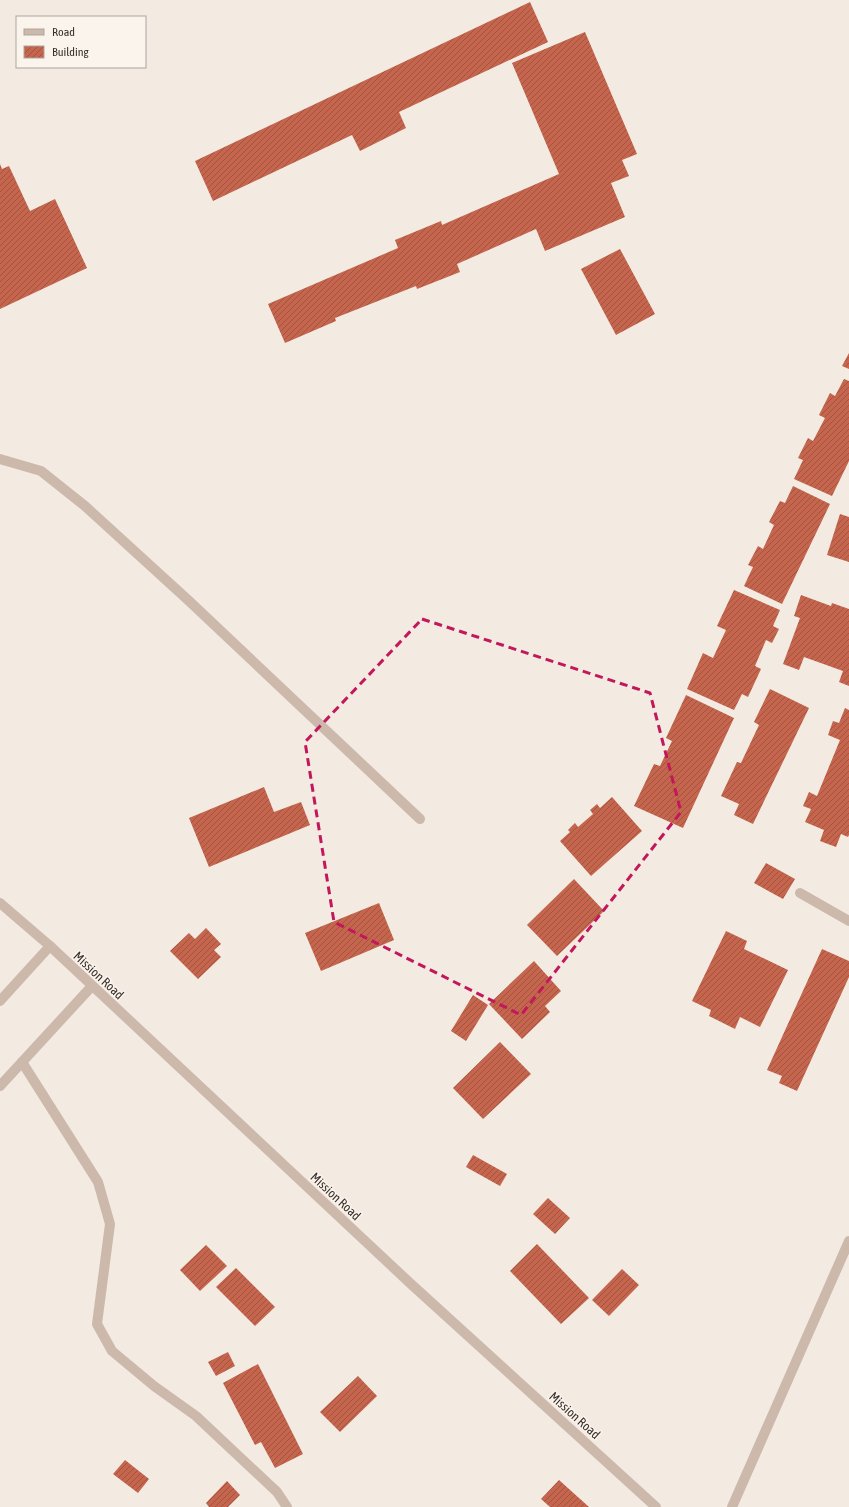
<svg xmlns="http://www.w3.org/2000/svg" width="849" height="1507" viewBox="0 0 849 1507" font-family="'Asap Condensed',sans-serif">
  <defs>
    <pattern id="building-hatch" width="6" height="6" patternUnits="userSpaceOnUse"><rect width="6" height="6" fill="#c5654d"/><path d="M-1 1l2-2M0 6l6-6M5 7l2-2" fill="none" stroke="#a15440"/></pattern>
  </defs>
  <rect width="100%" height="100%" fill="#f3eae1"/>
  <g fill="url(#building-hatch)">
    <path d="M530,2L548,42L399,112L406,128L360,151L352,135L213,201L195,161Z"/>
    <path d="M585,32L637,154L622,160L629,176L611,183L625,217L545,251L536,229L457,264L460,272L417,289L416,286L335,318L336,321L285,343L268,304L398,248L395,240L441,221L442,225L559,174L512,63Z"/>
    <path d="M0,164L2,169L9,166L30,211L55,199L87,268L0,309Z"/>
    <path d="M620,249L655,314L616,335L581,269Z"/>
    <path d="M849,353V369L842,366Z"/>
    <path d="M844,379L849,381V461L832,496L794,479L803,460L798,458L808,438L813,441L825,418L819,415L830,393L835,396Z"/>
    <path d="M793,486L830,504L782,604L744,586L753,567L748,565L758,546L763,549L774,525L769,522L780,501L785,503Z"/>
    <path d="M840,514L849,517V562L827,555Z"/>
    <path d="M734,590L780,610L773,626L779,629L772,643L766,640L755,666L761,669L748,697L742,694L734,710L687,689L703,653L713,658L726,630L717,626Z"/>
    <path d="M801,595L831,606L832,603L849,609V686L839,682L843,671L804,657L799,670L783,664L800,618L794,616Z"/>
    <path d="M770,689L809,708L753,824L734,815L739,804L721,796L737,762L741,763L759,725L754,722Z"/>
    <path d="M686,695L734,718L683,828L634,806L654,764L660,766L672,741L666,738Z"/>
    <path d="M845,708L849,710V835L848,837L841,834L836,847L820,841L824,830L805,822L811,809L803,806L809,792L817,796L840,740L828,735L833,721L839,723Z"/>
    <path d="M264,787L274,812L301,802L310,825L209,867L189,818Z"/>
    <path d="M612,797L642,831L591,876L560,841L570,832L568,830L575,823L578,827L593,814L590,810L597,804L600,808Z"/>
    <path d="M766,863L795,879L783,899L754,883Z"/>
    <path d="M574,879L604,911L557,956L527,925Z"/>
    <path d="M379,903L394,940L321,971L305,933Z"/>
    <path d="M206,928L221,944L214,950L221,957L198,979L170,951L189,933L195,939Z"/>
    <path d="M726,931L747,941L744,949L788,970L760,1027L740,1017L735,1029L709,1016L711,1010L692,1001Z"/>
    <path d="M822,949L849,961V977L797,1091L779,1083L782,1076L767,1070Z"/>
    <path d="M534,961L561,991L545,1006L550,1012L522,1039L489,1004Z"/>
    <path d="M473,995L488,1005L466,1041L451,1031Z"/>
    <path d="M500,1042L531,1074L483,1119L453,1088Z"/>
    <path d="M473,1155L507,1174L500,1186L466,1167Z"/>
    <path d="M548,1198L570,1218L555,1234L533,1214Z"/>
    <path d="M537,1244L589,1298L561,1324L510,1271Z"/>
    <path d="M206,1245L227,1266L200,1291L180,1270Z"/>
    <path d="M236,1268L275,1307L255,1326L216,1287Z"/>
    <path d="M622,1269L639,1285L609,1316L592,1300Z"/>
    <path d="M228,1352L235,1366L216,1376L208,1362Z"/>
    <path d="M258,1364L303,1454L275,1468L261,1442L255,1445L223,1383Z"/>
    <path d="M358,1376L377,1396L340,1432L320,1412Z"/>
    <path d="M125,1460L149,1479L138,1493L113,1474Z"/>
    <path d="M559,1480L589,1507H550L541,1499Z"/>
    <path d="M227,1481L240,1495L228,1507H209L206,1503Z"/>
  </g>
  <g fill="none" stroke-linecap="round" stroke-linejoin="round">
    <g stroke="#ccb9ac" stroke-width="10">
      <path d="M0,459L41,471L85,506L188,600L420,819"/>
      <path d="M0,1001L50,946"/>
      <path d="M22,1062L98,1182L110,1224L97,1324L112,1351L154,1386L196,1416L277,1492L287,1507"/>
      <path d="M0,1086L92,986"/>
    </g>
    <g stroke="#ccb9ac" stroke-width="10">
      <path d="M800,893L849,921"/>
      <path d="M0,903L50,946L411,1284L656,1507"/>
      <path d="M732,1507L849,1241"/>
    </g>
  </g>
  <path fill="none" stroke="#c2185b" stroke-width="3" stroke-dasharray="8 5" stroke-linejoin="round" d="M422,619L650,693L681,812L521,1015L334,922L305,742Z"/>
  <g text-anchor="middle" stroke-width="3" stroke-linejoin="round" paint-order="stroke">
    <g font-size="13" fill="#3a2f2b" stroke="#faf4ed">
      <text transform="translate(99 975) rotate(43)" y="5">Mission Road</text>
      <text transform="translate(336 1196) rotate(43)" y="5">Mission Road</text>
      <text transform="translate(575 1415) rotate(42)" y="5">Mission Road</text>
    </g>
  </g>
  <rect x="16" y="16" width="130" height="52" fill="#faf4ed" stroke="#ada59f"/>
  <rect x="24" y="29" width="20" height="6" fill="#ccb9ac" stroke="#ada59f"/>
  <text x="52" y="36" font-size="12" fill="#3a2f2b">Road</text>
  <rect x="24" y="46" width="20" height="12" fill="url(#building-hatch)" stroke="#ada59f"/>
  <text x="52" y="56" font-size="12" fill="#3a2f2b">Building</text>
</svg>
